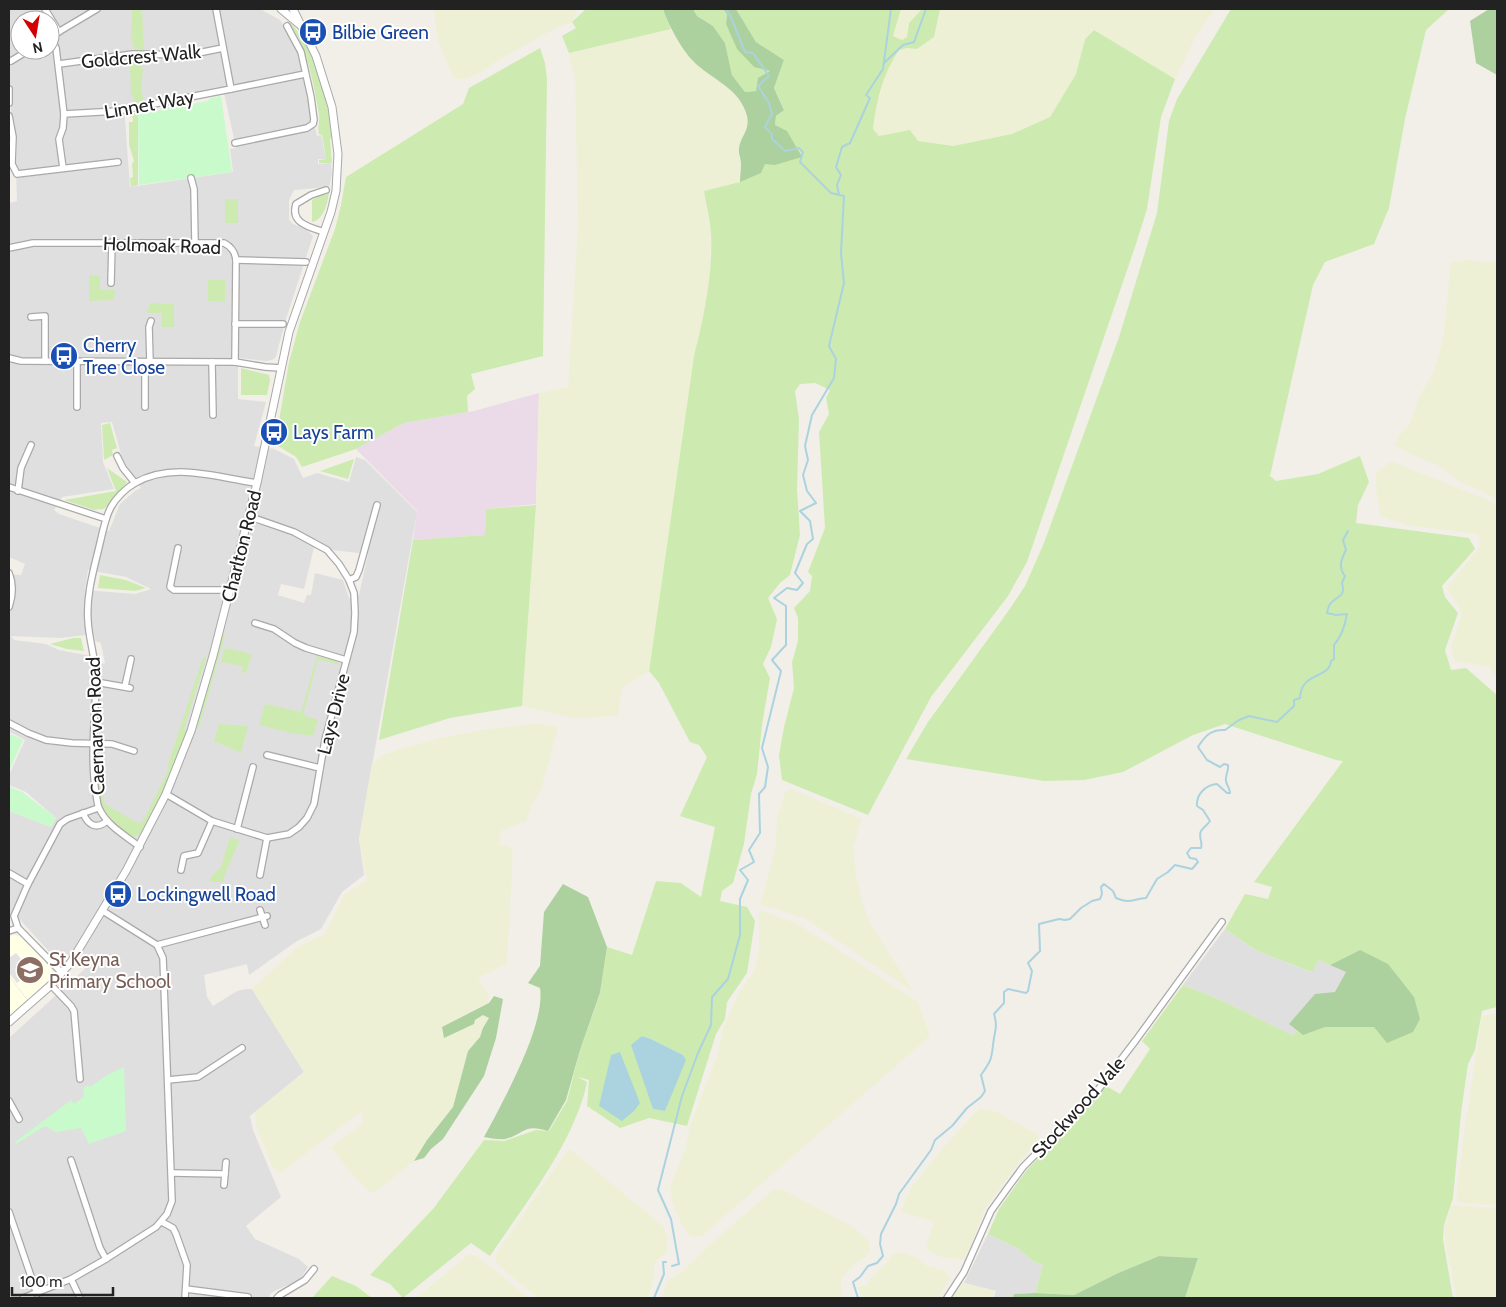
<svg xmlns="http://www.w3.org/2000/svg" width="1506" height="1307" viewBox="0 0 1506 1307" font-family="Cabin,sans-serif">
  <rect width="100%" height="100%" fill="#f2efe9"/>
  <g fill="#e0dfdf" fill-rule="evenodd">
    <path d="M9,9H260L280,20L289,34L297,52L317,136L321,135L326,159H318V164L331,163L332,174L329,187L294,190L289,200V220L293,224L306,229L313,236L286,319L276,356L274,359L267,361L238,358V399L266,402L254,446L274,449L294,459L303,478L317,473L349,482L356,457L365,460L417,512L359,839L364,875L342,892L321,929L297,941L249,975L247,964L204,975L207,997L213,1006L237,991L246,989H252L304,1072L250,1116L253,1130L281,1197L246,1226L255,1239L299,1259L308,1267L300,1280L276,1290L270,1294L269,1298H9V1038L85,969L82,962L70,955L55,958L13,912L9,919V811L51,827L56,818L26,792L9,785V775L25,740L10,732L9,734V574L21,575L25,564L9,557V203L17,201L16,169L17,145L11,112L12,87L9,82ZM20,20H50V50H20ZM223,88L236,148L230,149L233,172L130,187L124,106ZM112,422L122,458L141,488L135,491L120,504L109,531L59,514L54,510L62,497L114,489L103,462L101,423ZM316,539L332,550L368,554L359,595L349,598L343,580L315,573L311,595H307L304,603L278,595L281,584L304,589ZM88,570L126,577L151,589L135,594L85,590ZM94,634L95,641L101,643L105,663L92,666L91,656L59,650L46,644L14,640L11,636L60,638Z"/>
    <path d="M1225,929L1257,951L1311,972L1319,960L1347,972L1325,1009L1292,1035L1221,1000L1183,985Z"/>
    <path d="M988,1234L1019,1249L1034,1262L1043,1265L1035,1293L1015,1294L1013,1298H1000L994,1297L996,1291L964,1283Z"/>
  </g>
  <path fill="#ebdbe8" d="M539,393L536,504L486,509L485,535L413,540L417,511L356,449L404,423L474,411Z"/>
  <g fill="#ffffe5">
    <path d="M14,935L20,936L50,967L53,973L51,978L28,1000L9,975V936Z"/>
    <path d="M9,977L27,1000L9,1016Z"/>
  </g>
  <g fill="#eef0d5">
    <path d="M434,9H578L572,22L556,28L500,59L481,72L468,78L454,79L438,41Z"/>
    <path d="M901,9H922L909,23L907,37L902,40L893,36Z"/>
    <path d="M940,9H1215L1197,34L1175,79L1094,30L1085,39L1076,74L1050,117L1012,134L953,146L879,136L873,130L875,111L888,66L899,50L907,48L917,49L934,37Z"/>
    <path d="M671,29L693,61L729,88L740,101L746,114L748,127L738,149L741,163L739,174L740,182L704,191L711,233L710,278L703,321L694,356L649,671L622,688L618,716L574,718L522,706L536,505L539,393L568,387L578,226L575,79L569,53Z"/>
    <path d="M1467,260L1497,262V499L1459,481L1437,465L1410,454L1395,445L1398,437L1410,424L1418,399L1434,371L1443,339L1451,262Z"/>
    <path d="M1391,461L1478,496L1493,502L1497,506V677L1493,674L1490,667L1454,661L1451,648L1462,613L1447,588L1480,546L1478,534L1411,526L1380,516L1376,488V473Z"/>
    <path d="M538,723L558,727L541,790L533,803L526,821L501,831L499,845L509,846L513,852L507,964L478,978L489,995L488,1001L489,1003L476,1011L475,1020L483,1015L489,1018L483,1028L480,1037L468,1051L453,1107L427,1140L414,1161L375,1192H369L354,1177L331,1147L362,1124L363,1110L280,1173L272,1166L256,1125L255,1112L304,1072L252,989L294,950L305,943L318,938L326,932L344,895L367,880L359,839L372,763L384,754L439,738L488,729Z"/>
    <path d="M791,789L862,819L853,847L857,882L863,904L870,923L914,992L806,919L774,908L760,905L776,845L777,819L785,792Z"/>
    <path d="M759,910L798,924L918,1002L930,1036L702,1236L696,1237L690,1236L681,1223L672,1201L670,1186L685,1150L690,1126L718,1053L723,1028L738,994L754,971L759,949Z"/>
    <path d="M1497,1013V1205L1463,1203L1456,1201L1463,1140L1482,1016Z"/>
    <path d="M980,1108L997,1112L1039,1135L1036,1144L1021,1160L984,1210L969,1251L963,1260L941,1257L927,1250L926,1245L934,1222L901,1212L910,1189L947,1143Z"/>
    <path d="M570,1149L663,1226L668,1237L667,1253L661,1256L655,1263L653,1281L648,1298H538L497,1264L495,1256L557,1165Z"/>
    <path d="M774,1189H782L853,1227L868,1240L870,1250L867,1256L857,1262L841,1278L843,1298H662L668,1280L682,1272L715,1240Z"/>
    <path d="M1452,1205L1497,1208V1298H1457L1445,1241V1226Z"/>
    <path d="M901,1252L916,1257L927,1266L945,1270L949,1279L939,1298H863L858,1289L860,1286H866L872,1276L884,1266L893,1254Z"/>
    <path d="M469,1254L477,1256L529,1298H416Z"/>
    <path d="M963,1283L995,1291L993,1297L997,1298H951Z"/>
  </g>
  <g fill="#cdebb0" fill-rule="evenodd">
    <path d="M132,9H142L144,50L134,49L131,36Z"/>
    <path d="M586,9H663L671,29L569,53L562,36L576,28L572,22Z"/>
    <path d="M693,9H723L727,14L726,24L771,71L756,91L745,92L732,75L725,43L713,26L697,16Z"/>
    <path d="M736,9H901L893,36L902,40L907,37L909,23L922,9H940L934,37L917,49L907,48L899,50C883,73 876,102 873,129L879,136L910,130L918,141L953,146L1012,134L1050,117L1076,74L1085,39L1094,30L1175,79L1161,117L1147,209L1136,244L1027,562L1008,596L931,697L868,815L782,780L779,755L784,727L794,688L792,662L798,641V618L794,608L810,591L812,576L808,572L825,528L819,432L829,414L826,398L830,390L815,383L800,384L795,391L799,419L797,489L800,535L790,575L780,583L768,598L777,619L771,647L763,664L770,678L762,725L757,774L751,794L744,844L733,883L722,891L720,901L747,907L755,921L747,973L727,1002L725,1019L716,1034L687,1126L649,1118L620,1128L587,1106L589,1080L578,1077L587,1082C575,1142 524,1205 490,1256L471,1243L403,1298L390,1284L370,1275L433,1209L484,1140L504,1141L536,1130L549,1131L567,1101L580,1050L600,994L607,947L632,955L656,881L681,883L701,897L715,827L680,816L707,757L699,745L690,742L659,683L649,671L694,356C704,316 713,275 711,233C710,219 706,205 704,191L740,182L775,125L776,116L784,109L774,88L784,60L756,42ZM642,1036L651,1039L683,1055L665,1111L653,1109Z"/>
    <path d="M1231,9H1449L1426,30L1405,119L1389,208L1374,244L1325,262L1313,285L1270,476L1276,481L1318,474L1360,456L1369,482L1358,505L1356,523L1469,538L1475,549L1442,586L1445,597L1458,613L1445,650L1451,670L1466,668L1497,695V1007L1482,1011L1475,1050L1468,1064L1461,1113L1453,1198L1444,1225L1443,1239L1453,1298H1185L1198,1258L1159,1256L1116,1274L1074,1295L1035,1293L1043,1265L1034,1262L1019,1249L988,1234L999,1209L1026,1171L1106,1086L1120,1094L1150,1049L1142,1041L1183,985L1221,1000L1292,1035L1325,1009L1360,950L1330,965L1319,960L1312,972L1257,951L1225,929L1245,894L1268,899L1272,887L1254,882L1343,761L1336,760L1225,724L1193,735L1123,772L1084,780L1044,781L906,759L928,722L1009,610L1025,586L1044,543L1119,337L1157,213L1169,121L1177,99Z"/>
    <path d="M288,22C293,24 297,30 300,36C321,66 328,102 332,137L330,139L332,163H319V160L326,159L322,135L319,134C317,128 320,122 319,115C315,89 306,41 288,22Z"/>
    <path d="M540,48L545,63L547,79L543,356L471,374L475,389L467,396L468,412L404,423L356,449L302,467L296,457L275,444L289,362L300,322L335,229L341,205L346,177L463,104L469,88Z"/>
    <path d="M136,58H141V68L143,69L141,89L144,101L136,103L131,94L130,66Z"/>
    <path d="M138,112V185L131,187L130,178L133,177L132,164L134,161L129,145V122H133L132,113Z"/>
    <path d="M329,192C328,202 324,220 312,222V200L320,195H326Z"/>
    <rect x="225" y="199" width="13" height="24"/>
    <path d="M89,275L100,276V290H115L114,300L89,301Z"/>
    <path d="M208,280H225V302L208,301Z"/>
    <path d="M150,303L174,304V327H162V313H147Z"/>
    <path d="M241,368L269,375L270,381L267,395H241Z"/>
    <path d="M110,423L117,448L112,450L113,455L104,460L102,425Z"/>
    <path d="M354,459L348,479L320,471Z"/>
    <path d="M107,468L127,482L104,509L94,510L64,500L116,491Z"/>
    <path d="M536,505L522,706L450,718L379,740L413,540L485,535L486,509Z"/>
    <path d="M100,575L126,580L146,588L135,591L98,588Z"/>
    <path d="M222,636H225L199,728L197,724Z"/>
    <path d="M73,638H81L84,651L67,649L50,644Z"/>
    <path d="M225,648L252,654L246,673L241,672L243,666L221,662Z"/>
    <path d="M207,655L184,729L186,732L170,776L143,832L134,837C122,832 108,819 103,807C100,801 100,794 99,788H101L105,804L136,822L140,823L143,821L167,773L168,765L202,660Z"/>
    <path d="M317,656L337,661L339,665L318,659L303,715L318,720L313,736L292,733L259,725L265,704L301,712Z"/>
    <path d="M219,724L248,726L241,753L214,741Z"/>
    <path d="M230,837L239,840C235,855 226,866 223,882H209L212,876L221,867Z"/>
    <path d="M332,1276L356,1286L372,1298H312Z"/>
  </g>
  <g fill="#add19e">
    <path d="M663,9H693L697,16L713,26L725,43L732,75L745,92L756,91L758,78L770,71L754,67L737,49L726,24L727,14L723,9H736L756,42L784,60L774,88L784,110L776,116L775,125L787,131L802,157L775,165L765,164L761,173L740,182C740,175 741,170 741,163C741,158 738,153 739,148C741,135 750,131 747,116C740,88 712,80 694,62C681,49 669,26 663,9Z"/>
    <path d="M1489,9H1497V75L1476,63L1470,21Z"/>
    <path d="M563,884L588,897L607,947L600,993L580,1050L566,1100L548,1131C523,1123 525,1134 505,1139C499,1140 490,1138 484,1137C502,1103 546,1025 540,988L528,983L540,966L544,912Z"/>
    <path d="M1360,950L1388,964L1414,997L1420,1019L1413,1032L1387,1043L1374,1027H1325L1303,1035L1289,1024L1315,994L1335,992L1346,972L1330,965Z"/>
    <path d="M494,996L503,999L496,1038L484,1076L443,1139L431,1149L424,1158L414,1161L427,1140L453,1107L468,1051L480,1037L483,1028L489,1018L483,1015L475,1020L474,1024L444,1038L442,1027L489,1003Z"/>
    <path d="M1159,1256L1198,1258L1185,1298H1013L1014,1294L1035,1293L1074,1295L1116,1274Z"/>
  </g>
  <g fill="#c8facc">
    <path d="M221,96L232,172L139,185L138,112H149L208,101L210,98Z"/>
    <path d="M11,734L23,740L9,771V738Z"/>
    <path d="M9,787L22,792L56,818L51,827L9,811Z"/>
    <path d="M124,1067L126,1131L89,1144L81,1128L56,1132L45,1126L16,1144L15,1142L71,1100L74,1104L84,1097L83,1088L88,1085L90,1087L107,1075Z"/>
  </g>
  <path fill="#e2e2e2" d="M16,953L31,971L17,983L9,973V958Z"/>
  <g fill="#aad3df">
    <path d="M642,1036L651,1039L683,1055L686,1060L665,1111L653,1109L631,1045Z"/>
    <path d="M620,1052L640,1103L634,1111L622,1121L599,1106L611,1055Z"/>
  </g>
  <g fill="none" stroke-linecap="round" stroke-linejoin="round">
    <g stroke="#aad3df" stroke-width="2">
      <path d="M884,63L903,45L914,42L926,9"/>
      <path d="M839,195L837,185L841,175L836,167L842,147L850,143L870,98L866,95L883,69L891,9"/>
      <path d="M672,1266L679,1264L671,1219L658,1190L682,1096L698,1053L711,1025L712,997L728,979L740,935V899L748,880L740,870L754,862L749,850L760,833L759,794L765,787L768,767L762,748L781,671L772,660L786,645V606L774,598L787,588L797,590L803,583L795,573L807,544L813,539L810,521L800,511L816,503L807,491L803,475L808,460L805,446L812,415L834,378L836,359L829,346L844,283L841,253L844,196L831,193L800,162L803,152L799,148L785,151L772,139V134L765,127L772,114L769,103L758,86L769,76L753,53L745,52L730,15L726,9"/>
      <path d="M654,1298L664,1274L663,1262H666"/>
      <path d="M858,1298L853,1282L860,1277L868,1266L877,1263L883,1256L880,1244L881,1234L896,1204L899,1194L931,1150L935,1140L952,1126L967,1108L981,1097L985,1091L981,1075C994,1057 991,1057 994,1038C996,1028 997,1024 994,1014L1004,1003V992L1008,989L1026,993L1028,991L1032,971L1028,963L1040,951L1039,924L1059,919L1065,920L1070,919L1081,908L1092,901L1100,899L1102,894L1101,887L1104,884L1113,891L1116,898C1129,904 1133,899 1146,898L1157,879L1168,872L1175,865L1192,869L1198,862L1196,859L1190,858L1187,853L1191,848H1201C1203,842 1198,837 1201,831C1203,828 1208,824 1210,821L1203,810L1197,806C1196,795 1205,785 1217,784L1227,793H1230C1230,789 1227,786 1226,781C1225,775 1229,771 1228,765L1224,764L1220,767L1207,760L1198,747C1205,736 1211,729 1225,730L1239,720L1249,716L1277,722L1294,706V700L1300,698C1301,671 1329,680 1331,661L1334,659V645C1342,636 1345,626 1347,614L1336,615L1327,613C1327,612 1329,605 1330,604C1337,595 1346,598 1342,583L1345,576C1338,567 1341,560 1346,550L1343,540L1348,531"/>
    </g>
    <defs>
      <g id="minor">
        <path d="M45,9L59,32"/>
        <path d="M50,37L56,48L64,114L63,128L59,139L63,168"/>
        <path d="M50,37L97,9"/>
        <path d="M11,61L29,50"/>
        <path d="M59,64L133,54L188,55L223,48"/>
        <path d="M9,89V103"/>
        <path d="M231,89L305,74"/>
        <path d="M64,114L118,111L231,89L216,9"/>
        <path d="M9,116L13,137L12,164L17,174L118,162"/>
        <path d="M235,143L307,128L313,124L314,120L311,97L301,52L287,26"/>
        <path d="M191,178L194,189L195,243"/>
        <path d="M324,232C309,227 290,223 296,204L311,195L326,190"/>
        <path d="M9,248L33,243H224C232,247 235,252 236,260L235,362"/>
        <path d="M236,260L306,262"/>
        <path d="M111,283L112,242"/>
        <path d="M31,317L45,316V361"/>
        <path d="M235,324H283"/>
        <path d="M9,358L21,361L235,362L265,367L281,368"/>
        <path d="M150,362L149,327L151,321"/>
        <path d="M212,362L213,415"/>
        <path d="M77,407V361"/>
        <path d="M145,407V362"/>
        <path d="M117,456L123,468L135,483"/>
        <path d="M9,487L106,519"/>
        <path d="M18,491L21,468L31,445"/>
        <path d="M178,548L170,587L174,590H230"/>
        <path d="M9,573C14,585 13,595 9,607"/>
        <path d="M349,580L356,577L359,570L377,505"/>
        <path d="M255,623L274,629L295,643L306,648L346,660"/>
        <path d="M96,682L130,688"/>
        <path d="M125,686L131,659"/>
        <path d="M9,723L28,733L46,740L72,743L112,744L134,751"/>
        <path d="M267,755L320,768"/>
        <path d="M166,794L212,821L267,838L289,834L299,827L307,818L314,804L325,740L354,632L355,613L354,593L349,580L339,564L327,550L294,532L248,516"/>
        <path d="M83,813C88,825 96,830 107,821"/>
        <path d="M237,829L253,767"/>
        <path d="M140,847C125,835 107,826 99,808C97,804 97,798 96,794C90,758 95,720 96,684C97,662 89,642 88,621C86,594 94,569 100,543C103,531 105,518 111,507C116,498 126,488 135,483C174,461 217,478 257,483"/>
        <path d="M181,870L184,856L198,853L212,821"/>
        <path d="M9,873L28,884"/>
        <path d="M260,875L267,838"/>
        <path d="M260,910L265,925"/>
        <path d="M9,931L18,928"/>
        <path d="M157,945L267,916"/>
        <path d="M62,973L18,928L14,916L28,884L60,824L67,819L98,808"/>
        <path d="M51,985L71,1006L74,1011L80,1079"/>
        <path d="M168,1080L198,1077L242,1048"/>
        <path d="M9,1101L19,1119"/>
        <path d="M71,1160L100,1248L106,1259"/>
        <path d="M173,1173L225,1174"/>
        <path d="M224,1185L226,1162"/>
        <path d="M9,1212L37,1294"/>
        <path d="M162,1222L173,1228L176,1234L187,1265L185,1298"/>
        <path d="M71,1279L80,1298"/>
        <path d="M186,1289L248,1297"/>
        <path d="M23,1298L71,1279L106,1259L156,1227L167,1214L172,1201L163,958L157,945L103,911"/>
        <path d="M277,1298L280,1295L305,1280L314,1269"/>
        <path d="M947,1298L964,1272L991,1211L1009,1186L1023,1167L1094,1095L1136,1040L1222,922"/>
      </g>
      <g id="tertiary">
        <path d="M281,9L299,24"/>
        <path d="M9,1022L51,985L71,962L126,871L166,794L191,731L213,656L257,483L289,332L331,212L336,191L338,154L332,107L316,56L293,9"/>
      </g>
    </defs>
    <use href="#minor" stroke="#a9a9a9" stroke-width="8"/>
    <use href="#tertiary" stroke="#a9a9a9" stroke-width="9"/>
    <use href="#minor" stroke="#fff" stroke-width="5.5"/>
    <use href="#tertiary" stroke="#fff" stroke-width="7"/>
  </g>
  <defs>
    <symbol id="bus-disc" viewBox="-11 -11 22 22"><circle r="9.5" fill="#1a4fb4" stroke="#fff"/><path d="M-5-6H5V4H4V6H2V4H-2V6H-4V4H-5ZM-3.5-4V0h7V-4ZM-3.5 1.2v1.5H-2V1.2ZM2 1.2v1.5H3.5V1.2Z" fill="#fff"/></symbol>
    <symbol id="school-disc" viewBox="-11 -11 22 22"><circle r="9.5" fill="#8d6e63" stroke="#fff"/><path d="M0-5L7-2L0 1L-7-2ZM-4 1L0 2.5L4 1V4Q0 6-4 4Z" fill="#fff"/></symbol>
  </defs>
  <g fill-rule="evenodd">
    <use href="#bus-disc" x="297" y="16" width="32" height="32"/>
    <use href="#bus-disc" x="48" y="340" width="32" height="32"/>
    <use href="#bus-disc" x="258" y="416" width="32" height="32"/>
    <use href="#bus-disc" x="102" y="878" width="32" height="32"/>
    <use href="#school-disc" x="14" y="954" width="32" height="32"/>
  </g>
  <g text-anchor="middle" stroke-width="4" stroke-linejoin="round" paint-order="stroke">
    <g font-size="19" fill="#164399" stroke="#fff" text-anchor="start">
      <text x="332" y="39">Bilbie Green</text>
      <text x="83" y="352">Cherry<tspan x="83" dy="22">Tree Close</tspan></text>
      <text x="293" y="439">Lays Farm</text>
      <text x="137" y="901">Lockingwell Road</text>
    </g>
    <g font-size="19" fill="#222" stroke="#fff">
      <text transform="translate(141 56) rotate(-5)" y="7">Goldcrest Walk</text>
      <text transform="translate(149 104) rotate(-10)" y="7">Linnet Way</text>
      <text transform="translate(162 245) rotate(2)" y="7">Holmoak Road</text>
      <text transform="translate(241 546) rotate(-76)" y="7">Charlton Road</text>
      <text transform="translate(333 714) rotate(-76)" y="7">Lays Drive</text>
      <text transform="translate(95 726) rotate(-92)" y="7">Caernarvon Road</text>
      <text transform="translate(1078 1107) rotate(-48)" y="7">Stockwood Vale</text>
    </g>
    <g font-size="19" fill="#785e54" stroke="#fff" text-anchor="start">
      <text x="49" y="966">St Keyna<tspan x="49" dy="22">Primary School</tspan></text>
    </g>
  </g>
  <rect width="1506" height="1307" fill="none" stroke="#222222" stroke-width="20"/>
  <g transform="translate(35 35) rotate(168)"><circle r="24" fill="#ffffff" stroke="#a7a7a7"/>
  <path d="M0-4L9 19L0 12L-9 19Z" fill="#d40000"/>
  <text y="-8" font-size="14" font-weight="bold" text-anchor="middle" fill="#222222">N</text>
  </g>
  <path d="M12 1287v8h101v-8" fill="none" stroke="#222222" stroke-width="2.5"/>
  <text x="20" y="1287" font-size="15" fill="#222222" stroke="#ffffff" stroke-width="4" paint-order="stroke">100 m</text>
</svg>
